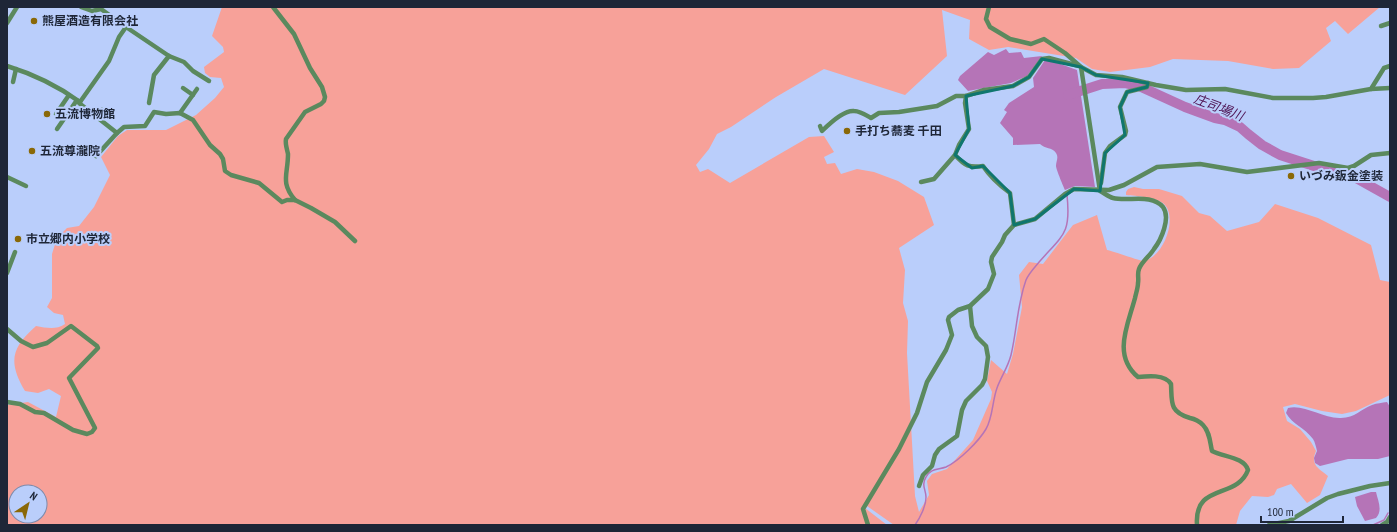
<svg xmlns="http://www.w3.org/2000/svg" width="1397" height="532" viewBox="0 0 1397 532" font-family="'PT Sans Narrow','Noto Sans JP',sans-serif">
  <rect width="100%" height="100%" fill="#bacefb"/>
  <path fill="#f7a199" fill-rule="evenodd" d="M222,7H1380L1348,34L1335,21L1326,28L1331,41L1299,68L1273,69L1228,61L1173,59L1150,67L1110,72L1092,69L1076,58L1008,47L989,50L969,39L970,20L942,10L947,56L905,95L824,69L776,97L731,127L717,134L709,149L696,165L700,172L708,169L730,183L809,137L824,136L834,152L824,157L827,164L835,163L841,174L857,169L874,172L898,181L924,197L934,225L899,248L905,270L903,303L908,321L907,353L915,496L919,512L929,495L927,481L932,474L947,469L973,440L991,399L992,392L987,381L991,360L1007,374L1013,354L1022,307L1019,275L1029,262L1043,264L1073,225L1097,215L1107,250C1113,251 1140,261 1143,261C1162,259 1178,220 1165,205C1158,197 1136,196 1126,195V192L1128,189L1134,187L1143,189H1159L1182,196L1199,213L1210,216L1227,231L1259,222L1275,204L1318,218L1371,245L1380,280L1390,282V395L1356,411L1342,414L1322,411L1295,404L1283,407L1287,421L1300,429L1311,442L1316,451C1310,465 1318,468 1328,476L1320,495L1307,503L1291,484L1277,489L1274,495L1268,497L1252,496L1240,511L1236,525H894L867,506L865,508L887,525H7V405L28,402L56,417L61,396L49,389L38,393L25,391C8,362 11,348 36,326C47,328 56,330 65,324L63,315L54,313L47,307L52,298V254L57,238L67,228L79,226L94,207L110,175L101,157L118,136L127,130H166L196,115L215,98L224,87L221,78L210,77L205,73L204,67L224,52L223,47L212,36ZM16,492H40V516H16Z"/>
  <g fill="#b574b7">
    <path d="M1006,49L1009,53L1021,52L1024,58L1042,56L1027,76L1011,83L968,91L958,80L960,76L988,52L994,55Z"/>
    <path d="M1045,60L1052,61L1077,70L1095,187L1075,186L1065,190C1064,188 1056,169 1056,166C1056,161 1059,158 1056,153C1052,147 1045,149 1040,144L1013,145V138L1000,123L1007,112L1004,110L1009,103L1034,87L1033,78Z"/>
    <path d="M1387,402L1390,407V456L1378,459H1348L1320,466L1315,463L1314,458L1317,451C1316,447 1315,442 1313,439C1305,428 1292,424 1286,413L1288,408C1305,404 1323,419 1341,418C1355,418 1361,409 1372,405C1377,403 1382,403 1387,402Z"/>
    <path d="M1371,492H1376C1378,501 1383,510 1376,518L1365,521L1357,506L1355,497Z"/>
  </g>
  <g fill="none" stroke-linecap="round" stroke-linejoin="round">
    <g stroke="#b574b7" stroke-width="1.5">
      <path d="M915,525C920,518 926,506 926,497C926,490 921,485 926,477C931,468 938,470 946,467C959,461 979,441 986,429C993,417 992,402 997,388C1001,377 1008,367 1011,355C1017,330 1017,305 1026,280C1029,273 1035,267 1040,261C1064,234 1071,233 1067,195"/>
      <path d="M1373,525L1384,520L1388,513"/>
    </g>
    <path stroke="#b574b7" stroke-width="10" d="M1068,95L1102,84L1125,83L1139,86L1185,107L1215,118L1225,120L1240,127L1248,134L1262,145L1280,155L1317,167L1347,173L1390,197"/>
    <g stroke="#5b895e" stroke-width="4.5">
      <path d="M273,7L294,34L310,68L322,87L325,97L324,101L321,104L305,112L286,139C285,144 287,149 288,154C288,175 280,182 295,200"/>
      <path d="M989,7L986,19L990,27L1010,39L1031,44L1044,39L1065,53L1081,67L1096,75L1122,77L1156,85L1186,90L1225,89L1273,98H1313L1326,97L1371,89L1384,68L1390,66"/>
      <path d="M7,23L17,7"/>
      <path d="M1381,26L1390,23"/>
      <path d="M126,27L169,56L184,62L193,71L209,81"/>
      <path d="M7,66C33,74 58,86 80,102L109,61L119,37L126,27L101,9L92,11L81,7"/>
      <path d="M1081,67L1100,191C1104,193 1109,197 1113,198C1128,202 1151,193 1163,207C1171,218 1161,240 1154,249C1150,256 1142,261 1139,269C1137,274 1139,278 1138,283C1138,288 1136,293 1135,298C1128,325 1112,355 1138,377C1147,376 1165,374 1171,384C1172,402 1169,412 1190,418C1195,419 1199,421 1203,425C1210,432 1210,443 1212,451C1223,457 1244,457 1248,470C1237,500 1194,482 1197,525"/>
      <path d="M13,82L16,69"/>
      <path d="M183,88L193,95"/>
      <path d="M1371,89L1390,88"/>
      <path d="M80,102L79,103L117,133"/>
      <path d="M149,103L154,75L169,56"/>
      <path d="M180,113L197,89"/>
      <path d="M56,114L69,95"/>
      <path d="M96,117L102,110"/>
      <path d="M820,126L822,131C829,124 844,110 854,111C860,111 866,115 871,118L879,113L899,112L937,106L956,96H966"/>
      <path d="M57,129L77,100"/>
      <path d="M96,156L117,133L124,127L145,126L154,112L166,114L180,113L193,120L210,145L220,154L223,159L225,171L231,175L259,183L282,202L287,200H295L311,208L335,222L355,241"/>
      <path d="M7,177L26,186"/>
      <path d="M921,182L934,179L955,155"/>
      <path d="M1101,183L1105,153L1110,146L1125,135L1126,131L1120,107L1127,92L1147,87L1148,83"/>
      <path d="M1014,225L1010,193C999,185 991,178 983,166C969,168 965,166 955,155L959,145L969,129L965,103L966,96L984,90L1013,86L1029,77L1042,59L1049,58L1079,66"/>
      <path d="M7,273L15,252"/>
      <path d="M7,329L21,341L33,347L47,343L71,326L97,346L98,348L69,378L95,428L92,432L87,434L73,430L44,413L35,412L20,404L7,402"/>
      <path d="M919,486L923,475L932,466L935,455L939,449L957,436L962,410L966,401L982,385L985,379L988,357L986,346L977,337L972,326L970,306"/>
      <path d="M868,525L863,509L899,449L917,413L927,382L946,350L952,335L948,320L949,317L958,310L970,306L988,289L994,274L991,262L992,257L1002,242L1005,235L1014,225L1035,219L1065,194L1074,189L1109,190L1124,185L1157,167L1200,164L1247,172L1319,163L1348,168L1354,166L1371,155L1390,153"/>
      <path d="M1269,525L1289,521L1327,498L1338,494L1370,486L1390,483"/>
      <path d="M1382,525L1387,522L1390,517"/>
    </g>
  </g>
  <path fill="none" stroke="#0f766e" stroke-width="3" stroke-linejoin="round" d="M1042,59L1081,67L1096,75L1148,83L1147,87L1127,92L1120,107L1125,135L1105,153L1100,191L1074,189L1035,219L1014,225L1010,193L983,166L972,168L955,155L969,129L966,96L1013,86L1029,77Z"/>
  <g fill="#8a6807" stroke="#bacefb" stroke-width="1.5">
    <circle cx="34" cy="21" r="4"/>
    <circle cx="47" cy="114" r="4"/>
    <circle cx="847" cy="131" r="4"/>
    <circle cx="32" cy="151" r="4"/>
    <circle cx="1291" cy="176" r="4"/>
    <circle cx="18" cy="239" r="4"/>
  </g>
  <g text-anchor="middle" stroke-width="4" stroke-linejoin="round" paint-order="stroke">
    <g font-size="12" font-weight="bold" fill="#1e2637" stroke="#bacefb" text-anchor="start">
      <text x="42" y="25">熊屋酒造有限会社</text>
      <text x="55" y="118">五流博物館</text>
      <text x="855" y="135">手打ち蕎麦 千田</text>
      <text x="40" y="155">五流尊瀧院</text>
      <text x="1299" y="180">いづみ鈑金塗装</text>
      <text x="26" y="243">市立郷内小学校</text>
    </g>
    <g font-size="13" font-style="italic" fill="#4d1050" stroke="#bacefb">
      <text transform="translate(1219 107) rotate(21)" y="5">庄司場川</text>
    </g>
  </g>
  <rect width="1397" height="532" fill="none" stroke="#1e2637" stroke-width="16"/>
  <g transform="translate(28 504) rotate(35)"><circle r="19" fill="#bacefb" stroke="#7c8bad"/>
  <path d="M0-3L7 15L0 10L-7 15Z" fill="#8a6807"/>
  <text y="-6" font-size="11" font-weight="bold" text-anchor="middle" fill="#1e2637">N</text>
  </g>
  <path d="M1261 516v6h82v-6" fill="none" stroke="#1e2637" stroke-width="2"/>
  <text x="1267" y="516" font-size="12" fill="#1e2637" stroke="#bacefb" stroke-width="3" paint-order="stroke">100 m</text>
</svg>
